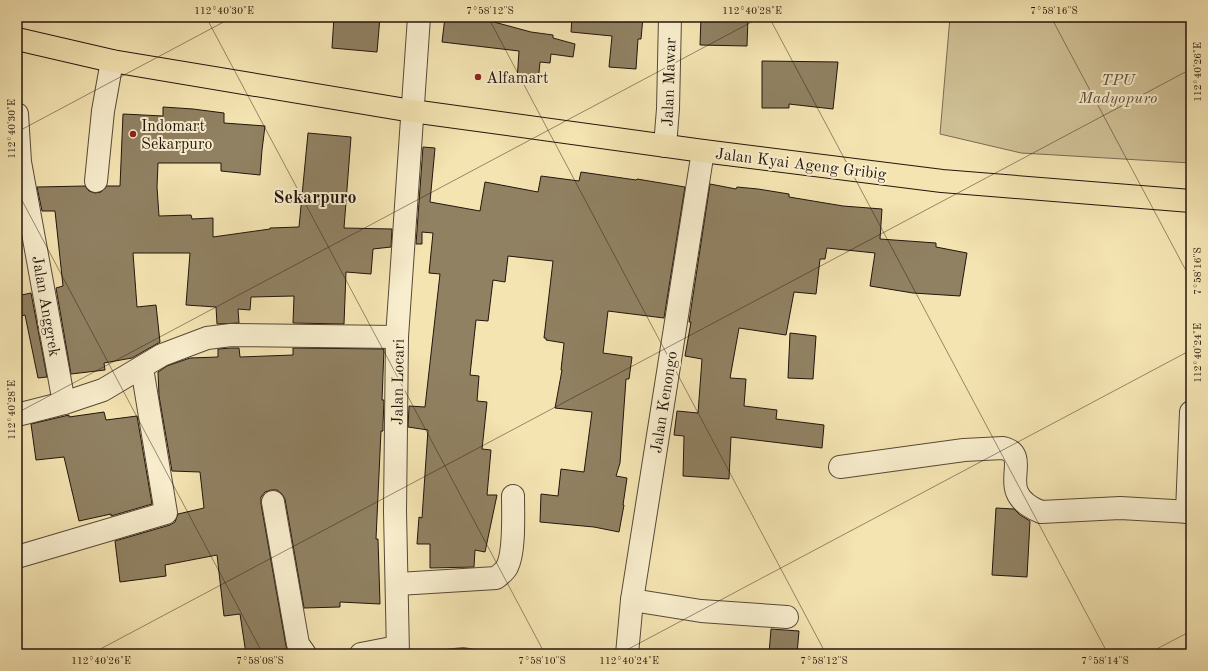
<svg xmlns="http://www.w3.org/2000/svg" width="1208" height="671" viewBox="0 0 1208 671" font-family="'Old Standard TT',serif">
  <rect width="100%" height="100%" fill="#f4e4b2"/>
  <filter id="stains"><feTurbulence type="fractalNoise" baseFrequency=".005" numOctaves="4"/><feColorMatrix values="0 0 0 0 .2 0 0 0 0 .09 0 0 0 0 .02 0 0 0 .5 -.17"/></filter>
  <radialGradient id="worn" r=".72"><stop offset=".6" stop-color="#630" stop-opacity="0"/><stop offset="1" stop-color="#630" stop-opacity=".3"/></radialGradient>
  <path fill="#d0c196" stroke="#7a6b51" d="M950,17H1191V163L1021,153L940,134Z"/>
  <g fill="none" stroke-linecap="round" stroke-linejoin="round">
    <path stroke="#76674e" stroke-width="8" d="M436,654L463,651L481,654"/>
  </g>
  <g fill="#908162" stroke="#23150c">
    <path d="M334,17H380L377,52L332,48Z"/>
    <path d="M445,17H494V22L531,32L553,35V38L575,44L573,57L551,54L550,63L540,62L538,83L517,81L519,51L442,42Z"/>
    <path d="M572,17H643L641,39H638L636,69L609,67L612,36L571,32Z"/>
    <path d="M701,17H748L747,46L700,45Z"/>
    <path d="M762,61L838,62L833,109L789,104V108H762Z"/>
    <path d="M163,107L193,109L224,113V123L265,126L262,150L260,175L221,171V163H158L157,187L159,216L191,215L192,219L213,218V237L270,229V228L299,227L308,133L351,137L344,228L392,229L391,247L373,249L371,274L346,272L344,324L293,323L294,296L251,297L250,310L238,309L239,323L217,324L216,307L186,305L190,253H133L137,307L156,305L160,342L132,358L104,363L105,370L71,374L56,288L63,286L55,211H42L37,187L85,186L89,191L95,193L101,192L107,186H120L123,114L163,116Z"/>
    <path d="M423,147L435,148L430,202L480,211L485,182L538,192L541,176L579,181L581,172L636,180L637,179L685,187L664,318L608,311L603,353L632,357L629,379H626L620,463L616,476L627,478L623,505H624L619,532L594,527L540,522L541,494L558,496L561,469L584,472L592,412L555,408L562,370H561L564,343L546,340V338H544L553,261L508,256L505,282L493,280L488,321L476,320L470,375L479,376L477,401L487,402L482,449L491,450L487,495H497L485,552L475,550L474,567L430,568V544H417L419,517L422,518L428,430L408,427L409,406L425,407L440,274L429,273L433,233L422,232V244H416Z"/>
    <path d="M710,184L736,189L737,187L758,189L789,194V197L843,206L882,209L880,239L936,243V247L967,253L960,296L913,293L870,286L875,253L827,248L825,259H820L816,294L794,292L786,335L739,328L730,378L746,379L744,406L777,410L776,419L824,425L822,448L731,437L729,479L683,476L684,436L674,435L677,411L698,413L702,359L685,356L691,322H689Z"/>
    <path d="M31,293L47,377L38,378L25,315L17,317V296Z"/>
    <path d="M790,333L816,336L813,379L788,378Z"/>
    <path d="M232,348H239L240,357L293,355V348L384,349L382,400H384L383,424V431H381L376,539H378L380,604L340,602V607L304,608L285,499L282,494L277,490H271L265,492L261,497V504L286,646L288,651L267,654H246L240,614L224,616L217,555L165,565L166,576L120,582L115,541L170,525L175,522L178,514L204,508L200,472L172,471L159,396L158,372L167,366L190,358L218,357V349Z"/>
    <path d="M104,412L106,420L137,416L152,504L111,516V514L79,521L64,457L36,460L31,424L69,415V417Z"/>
    <path d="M996,508L1014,509L1020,515L1030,521L1027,577L992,575Z"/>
    <path d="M771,629L799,631L797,654H769Z"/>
  </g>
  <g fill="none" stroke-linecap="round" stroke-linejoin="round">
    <defs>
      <g id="minor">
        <path d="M17,114L20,162L64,403"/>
        <path d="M665,146L668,109L670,17"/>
        <path d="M96,181L103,111L112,61"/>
        <path d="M17,415L64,403L103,390L162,355L207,338L231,335L397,337"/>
        <path d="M840,467L964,450L1003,448C1026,453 1010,476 1017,492C1021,502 1031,508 1041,512L1120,508L1191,512"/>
        <path d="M273,502L298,644L305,654"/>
        <path d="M1187,512L1191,412"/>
        <path d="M17,557L166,513L142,368"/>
        <path d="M398,584L496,578C500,575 505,571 507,567C515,552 513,513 513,496"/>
        <path d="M632,600L701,611L787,617"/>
        <path d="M361,654L397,647"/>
        <path d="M398,654L395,511L397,337L419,17"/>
        <path d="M627,654L632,600L703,151"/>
      </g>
      <path id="major" d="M17,39L112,61L412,111L703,151L942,181L1191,201"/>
    </defs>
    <use href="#minor" stroke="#574936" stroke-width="24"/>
    <use href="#major" stroke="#23150c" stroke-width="24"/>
    <use href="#minor" stroke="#f8edcd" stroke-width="22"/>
    <use href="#major" stroke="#f4e4b2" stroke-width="22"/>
  </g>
  <path fill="none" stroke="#23150c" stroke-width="1" stroke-opacity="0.45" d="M206,17L545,654M488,17L826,654M769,17L1108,654M1051,17L1191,280M17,132L233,17M17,191L263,654M17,413L761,17M91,654L1191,69M619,654L1191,350M1147,654L1191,631"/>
  <g fill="#8f2418" stroke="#f8edcd" stroke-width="1.5">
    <circle cx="478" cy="77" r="4"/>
    <circle cx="133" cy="134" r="4"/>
  </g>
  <g text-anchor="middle" stroke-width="4" stroke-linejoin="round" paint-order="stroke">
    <g font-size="16" fill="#23150c" stroke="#f8edcd" text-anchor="start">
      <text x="486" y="83">Alfamart</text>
      <text x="141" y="131">Indomart<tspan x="141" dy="18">Sekarpuro</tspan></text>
    </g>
    <g font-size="16" font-style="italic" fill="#60513c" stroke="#f8edcd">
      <text x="1118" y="85">TPU<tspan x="1118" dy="18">Madyopuro</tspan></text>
    </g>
    <g font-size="16" fill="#23150c" stroke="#f8edcd">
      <text transform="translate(668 82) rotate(-88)" y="6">Jalan Mawar</text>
      <text transform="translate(801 163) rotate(7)" y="6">Jalan Kyai Ageng Gribig</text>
      <text transform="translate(47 306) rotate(80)" y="6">Jalan Anggrek</text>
      <text transform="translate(397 382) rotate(-89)" y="6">Jalan Locari</text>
      <text transform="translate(663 402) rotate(-81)" y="6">Jalan Kenongo</text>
    </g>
    <g font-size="18" font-weight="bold" fill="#23150c" stroke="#f8edcd">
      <text x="315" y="203">Sekarpuro</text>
    </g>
  </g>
  <rect width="1208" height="671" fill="none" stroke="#f4e4b2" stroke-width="44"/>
  <rect x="22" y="22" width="1164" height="627" fill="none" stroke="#23150c" stroke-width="1.5"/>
  <g font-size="10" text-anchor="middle" fill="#23150c">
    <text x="224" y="14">112°40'30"E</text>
    <text x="490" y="14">7°58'12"S</text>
    <text x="752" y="14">112°40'28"E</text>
    <text x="1054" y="14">7°58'16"S</text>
    <text transform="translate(1197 72) rotate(-90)" y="4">112°40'26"E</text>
    <text transform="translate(11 129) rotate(-90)" y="4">112°40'30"E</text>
    <text transform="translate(1197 271) rotate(-90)" y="4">7°58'16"S</text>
    <text transform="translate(1197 353) rotate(-90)" y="4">112°40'24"E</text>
    <text transform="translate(11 410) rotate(-90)" y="4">112°40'28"E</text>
    <text x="101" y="664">112°40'26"E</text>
    <text x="260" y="664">7°58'08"S</text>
    <text x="542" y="664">7°58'10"S</text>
    <text x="629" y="664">112°40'24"E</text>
    <text x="824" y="664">7°58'12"S</text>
    <text x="1105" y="664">7°58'14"S</text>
  </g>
  <rect width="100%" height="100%" filter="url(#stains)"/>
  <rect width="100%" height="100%" fill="url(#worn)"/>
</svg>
